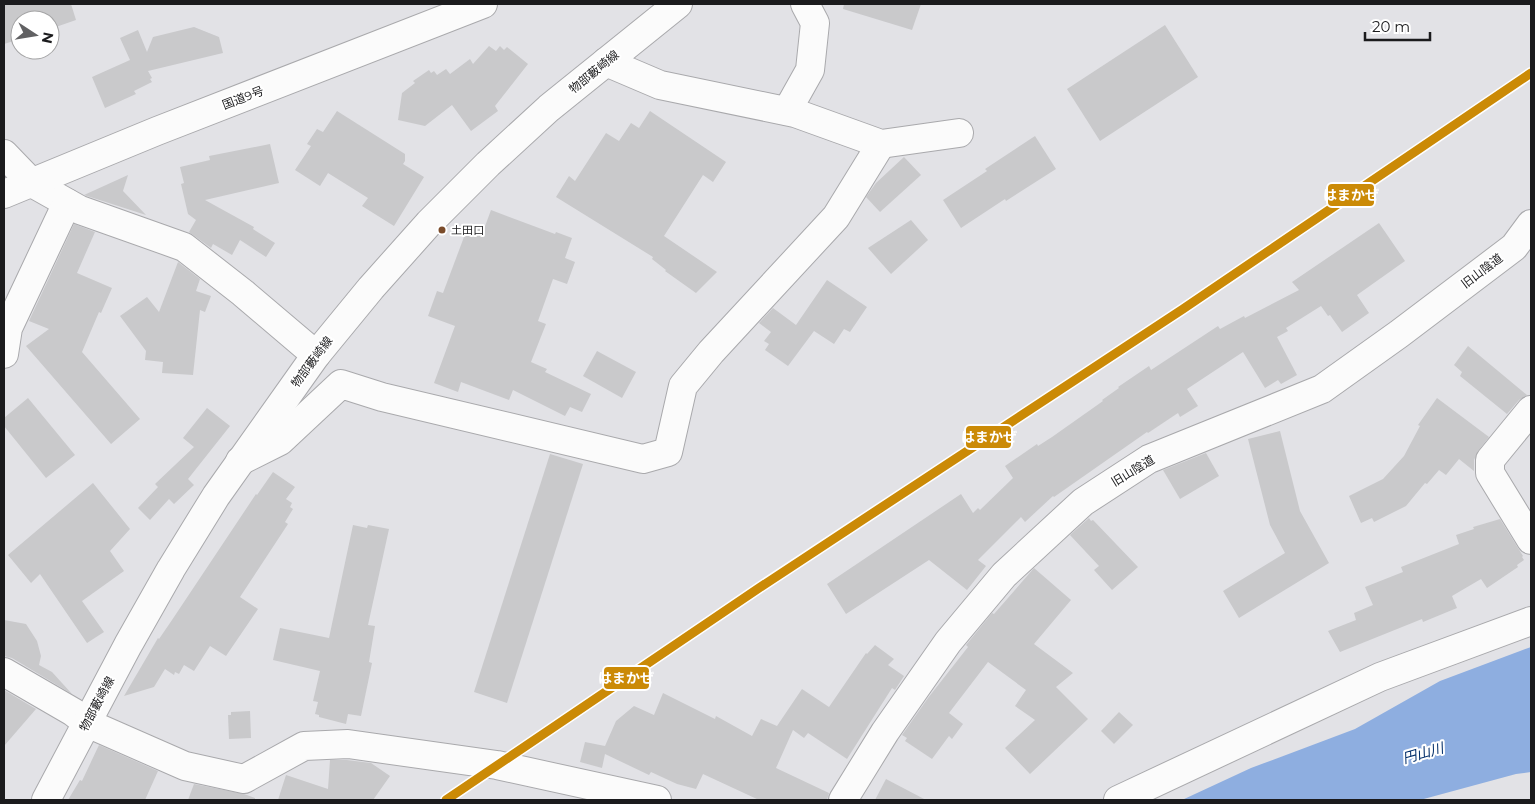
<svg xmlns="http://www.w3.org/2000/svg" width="1535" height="804" viewBox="0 0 1535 804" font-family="Montserrat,'Noto Sans JP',sans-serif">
  <rect width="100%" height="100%" fill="#e2e2e6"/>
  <path fill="#8eaee0" d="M1531,647V772L1516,774L1420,800H1182L1251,768L1355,729L1440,681Z"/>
  <g fill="#c9c9cb">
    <path d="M4,4H71L76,20L50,29V20H20V39L4,44Z"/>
    <path d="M844,4H921L912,30L843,9Z"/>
    <path d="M1165,25L1198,77L1100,141L1067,89Z"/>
    <path d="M194,27L219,37L223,53L148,71L152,78L150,79L152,82L134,91L136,94L105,108L92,77L130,60L120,38L138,30L147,52L153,37Z"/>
    <path d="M489,46L496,51L500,46L504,50L507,47L528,64L495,106L498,111L471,131L452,105L425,126L398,120L402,93L415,83L413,81L429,70L431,73L434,71L437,75L446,69L450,74L470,59L473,64Z"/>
    <path d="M337,111L405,154V161L403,164L424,177L394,226L362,206L368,198L328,173L320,186L295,170L311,146L307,144L317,129L323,132Z"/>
    <path d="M650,111L726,162L713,182L703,175L664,236L717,272L696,293L665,271L666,270L652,259L653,257L556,197L569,176L575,181L606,133L619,141L631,123L639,128Z"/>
    <path d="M1035,136L1056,169L1006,201L1005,199L961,228L943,200L987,171L985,169Z"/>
    <path d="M270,144L279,183L205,200L254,227L253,229L275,243L266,257L240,240L232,255L213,244L211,248L189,232L196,220L188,214L181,184L184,183L180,167L210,160L209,156Z"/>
    <path d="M904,157L921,175L880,212L866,197L876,183Z"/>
    <path d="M128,175L123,191L146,215L84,195Z"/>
    <path d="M491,210L555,234L556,232L572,238L565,258L575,262L567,284L553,279L538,321L546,324L531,362L547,369L545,372L591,394L582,412L570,407L565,416L513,390L509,400L461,382L458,392L434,383L455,326L428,316L437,291L443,293L467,229L474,226L484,229Z"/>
    <path d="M911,220L928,240L891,274L868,248Z"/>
    <path d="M1379,223L1405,261L1357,295L1369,313L1342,332L1330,315L1328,316L1321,306L1286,328L1288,331L1277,337L1297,375L1281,384L1278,380L1265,388L1243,352L1187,389L1198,406L1180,417L1178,413L1148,433L1147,432L1054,497L1053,496L1025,522L1021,517L978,560L986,566L967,590L929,560L846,614L827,584L961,494L973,513L978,508L980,510L1013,478L1005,466L1037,444L1038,446L1052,437L1103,401L1102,400L1119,388L1118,387L1149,366L1151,370L1218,326L1220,329L1244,316L1245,318L1299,290L1292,282Z"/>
    <path d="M74,224L95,232L77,273L112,288L101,313L99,312L82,352L140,419L111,444L26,346L49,329L29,321Z"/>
    <path d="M178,262L200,279L196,291L211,296L205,312L200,310L193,375L162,373L163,362L145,360L146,351L120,316L147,297L159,312Z"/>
    <path d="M827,280L867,307L850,332L844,329L834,344L814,331L788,366L765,350L769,344L764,341L771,332L759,323L773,308L796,325Z"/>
    <path d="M1468,346L1527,395L1519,400L1507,414L1460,376L1462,372L1454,365Z"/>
    <path d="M597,351L636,372L622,398L583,376Z"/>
    <path d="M28,398L75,455L46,478L4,426V418Z"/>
    <path d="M1437,398L1489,437L1478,451L1474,460V471L1459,459L1446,475L1439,470L1427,484L1425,483L1406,506L1374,522L1372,518L1361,523L1349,496L1383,479L1404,456L1420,426L1418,425Z"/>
    <path d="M207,408L230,426L188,479L194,485L174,504L169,499L150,520L138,508L158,487L155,484L194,447L183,438Z"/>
    <path d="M1280,431L1300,511L1329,563L1239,618L1223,591L1285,553L1270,525L1248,439Z"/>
    <path d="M1206,453L1219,476L1180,499L1163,470Z"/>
    <path d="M550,454L583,464L507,703L474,692Z"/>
    <path d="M273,472L295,487L286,499L292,503L290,507L293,509L285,522L288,524L240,597L258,609L226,656L210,646L194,671L184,665L179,674L175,672L174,675L165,669L154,687L124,696L158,638L159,639L172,620L256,494L257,495Z"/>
    <path d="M93,483L130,529L110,551L124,571L82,601L104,632L87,643L40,574L31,583L8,555Z"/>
    <path d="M1089,518L1091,521L1093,520L1138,567L1112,590L1094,570L1099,566L1070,535Z"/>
    <path d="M1500,519L1523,556L1522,557L1524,560L1517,565L1518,567L1487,588L1481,579L1452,596L1457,608L1423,622L1422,619L1340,652L1328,631L1356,620L1354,613L1373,605L1365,587L1403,572L1401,567L1459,544L1456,535L1474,529L1473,527Z"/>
    <path d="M353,525L367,528L368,525L389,529L368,625L375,626L369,662L372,663L361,716L348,714L346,724L319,717V715L315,714L318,702L313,701L320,671L273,660L280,628L329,638Z"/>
    <path d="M1034,568L1071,600L1034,644L1073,673L1056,687L1088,719L1030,774L1005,748L1035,720L1015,706L1026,690L988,662L949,713L963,724L952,739L949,736L932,759L905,741L907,738L902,735L928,698L968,647L966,645L992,613L994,614Z"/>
    <path d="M4,620L26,624L37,641L41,656L39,665L52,672L72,694L12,658L4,656Z"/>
    <path d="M875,645L894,659L888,665L904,676L895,690L892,688L847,759L808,733L804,738L793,730L776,768L829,793L827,800H759L703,774L696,789L677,784L651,772L649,775L605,754L602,768L580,762L585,742L605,746L616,721L634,706L654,715L663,693L715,719L716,716L752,736L761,719L777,726L802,689L829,707L866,653L867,654Z"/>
    <path d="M4,690L36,709L4,746Z"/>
    <path d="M250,711L251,738L229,739L228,715H231V712Z"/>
    <path d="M1119,712L1133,725L1114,744L1101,731Z"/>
    <path d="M99,745L158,771L145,800H68L80,780L82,781Z"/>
    <path d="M330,760H347L371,763L390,776L373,800H278L286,775L328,789Z"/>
    <path d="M886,779L926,800H875Z"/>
    <path d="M194,784L244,794L255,798V800H188Z"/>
  </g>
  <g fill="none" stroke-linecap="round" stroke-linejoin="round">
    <defs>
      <g id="minor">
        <path d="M606,62L660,85L795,113L881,144L959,133"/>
        <path d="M787,111L810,70L815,23L805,4"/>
        <path d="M4,154L32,183L80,210L184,247L243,293L316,355"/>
        <path d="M4,354L8,328L67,203"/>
        <path d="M1531,410L1490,460V473L1531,540"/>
        <path d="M240,461L280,441L341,384L382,397L643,459L668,452L683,386L711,352L836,217L881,144"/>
        <path d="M4,672L73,712L87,723L185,766L244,779L304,746L348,744L497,765L657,800"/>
        <path d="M843,800L885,732L948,642L1004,575L1083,502L1149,459L1322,389L1399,334L1514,247L1531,224"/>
        <path d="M1118,800L1380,677L1531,621"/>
      </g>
      <path id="major" d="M46,800L128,645L171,569L216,496L316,355L371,288L429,223L488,164L549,108L678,4"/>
      <path id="highway" d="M4,194L157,131L483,4"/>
    </defs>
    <use href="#minor" stroke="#a9a9ac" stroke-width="30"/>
    <use href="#major" stroke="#a9a9ac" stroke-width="30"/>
    <use href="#highway" stroke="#a9a9ac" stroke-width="30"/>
    <use href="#minor" stroke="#fbfbfb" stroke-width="28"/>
    <use href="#major" stroke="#fbfbfb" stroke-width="28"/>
    <use href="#highway" stroke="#fbfbfb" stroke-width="28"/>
    <defs>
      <path id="rail-1" d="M446,800L759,588L1183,309L1531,73"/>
    </defs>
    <use href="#rail-1" stroke="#fff" stroke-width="12"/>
    <use href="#rail-1" stroke="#cb8a06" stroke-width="9"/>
  </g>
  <circle fill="#7a4b2a" stroke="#fff" stroke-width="2" cx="442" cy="230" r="4.5"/>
  <g text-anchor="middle" stroke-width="4" stroke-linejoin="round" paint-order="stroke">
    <g font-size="11" fill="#1b1b1d" stroke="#fff" text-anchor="start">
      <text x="451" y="234">土田口</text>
    </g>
    <g font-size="12" fill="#1b1b1d" stroke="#fff">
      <text transform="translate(594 72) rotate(-39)" y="4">物部藪崎線</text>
      <text transform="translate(243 98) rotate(-21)" y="4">国道9号</text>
      <text transform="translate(1482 271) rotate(-37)" y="4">旧山陰道</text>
      <text transform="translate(312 362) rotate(-53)" y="4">物部藪崎線</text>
      <text transform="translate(1133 471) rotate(-31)" y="4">旧山陰道</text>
      <text transform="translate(97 704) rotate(-62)" y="4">物部藪崎線</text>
    </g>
    <g font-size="14" font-style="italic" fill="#002d69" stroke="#fff">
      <text transform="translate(1423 753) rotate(-16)" y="5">円山川</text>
    </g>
  </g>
  <g stroke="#fff" stroke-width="2">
    <rect x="1327" y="183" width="48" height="24" rx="5" fill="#cb8a06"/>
    <rect x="965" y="425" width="47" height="24" rx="5" fill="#cb8a06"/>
    <rect x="603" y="666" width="47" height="24" rx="5" fill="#cb8a06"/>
  </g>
  <g font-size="14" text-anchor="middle" font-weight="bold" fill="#fff">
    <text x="1351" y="200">はまかぜ</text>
    <text x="989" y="442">はまかぜ</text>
    <text x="626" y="683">はまかぜ</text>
  </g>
  <rect width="1535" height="804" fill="none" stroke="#1b1b1d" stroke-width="10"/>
  <g transform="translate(35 35) rotate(102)"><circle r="24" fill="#ffffff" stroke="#a4a4a5"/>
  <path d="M0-4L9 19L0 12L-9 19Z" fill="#616163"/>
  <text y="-8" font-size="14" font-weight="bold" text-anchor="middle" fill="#1b1b1d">N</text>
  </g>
  <path d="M1365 32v8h65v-8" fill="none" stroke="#1b1b1d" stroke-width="2.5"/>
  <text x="1372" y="32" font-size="15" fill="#1b1b1d" stroke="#ffffff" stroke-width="4" paint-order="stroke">20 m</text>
</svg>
